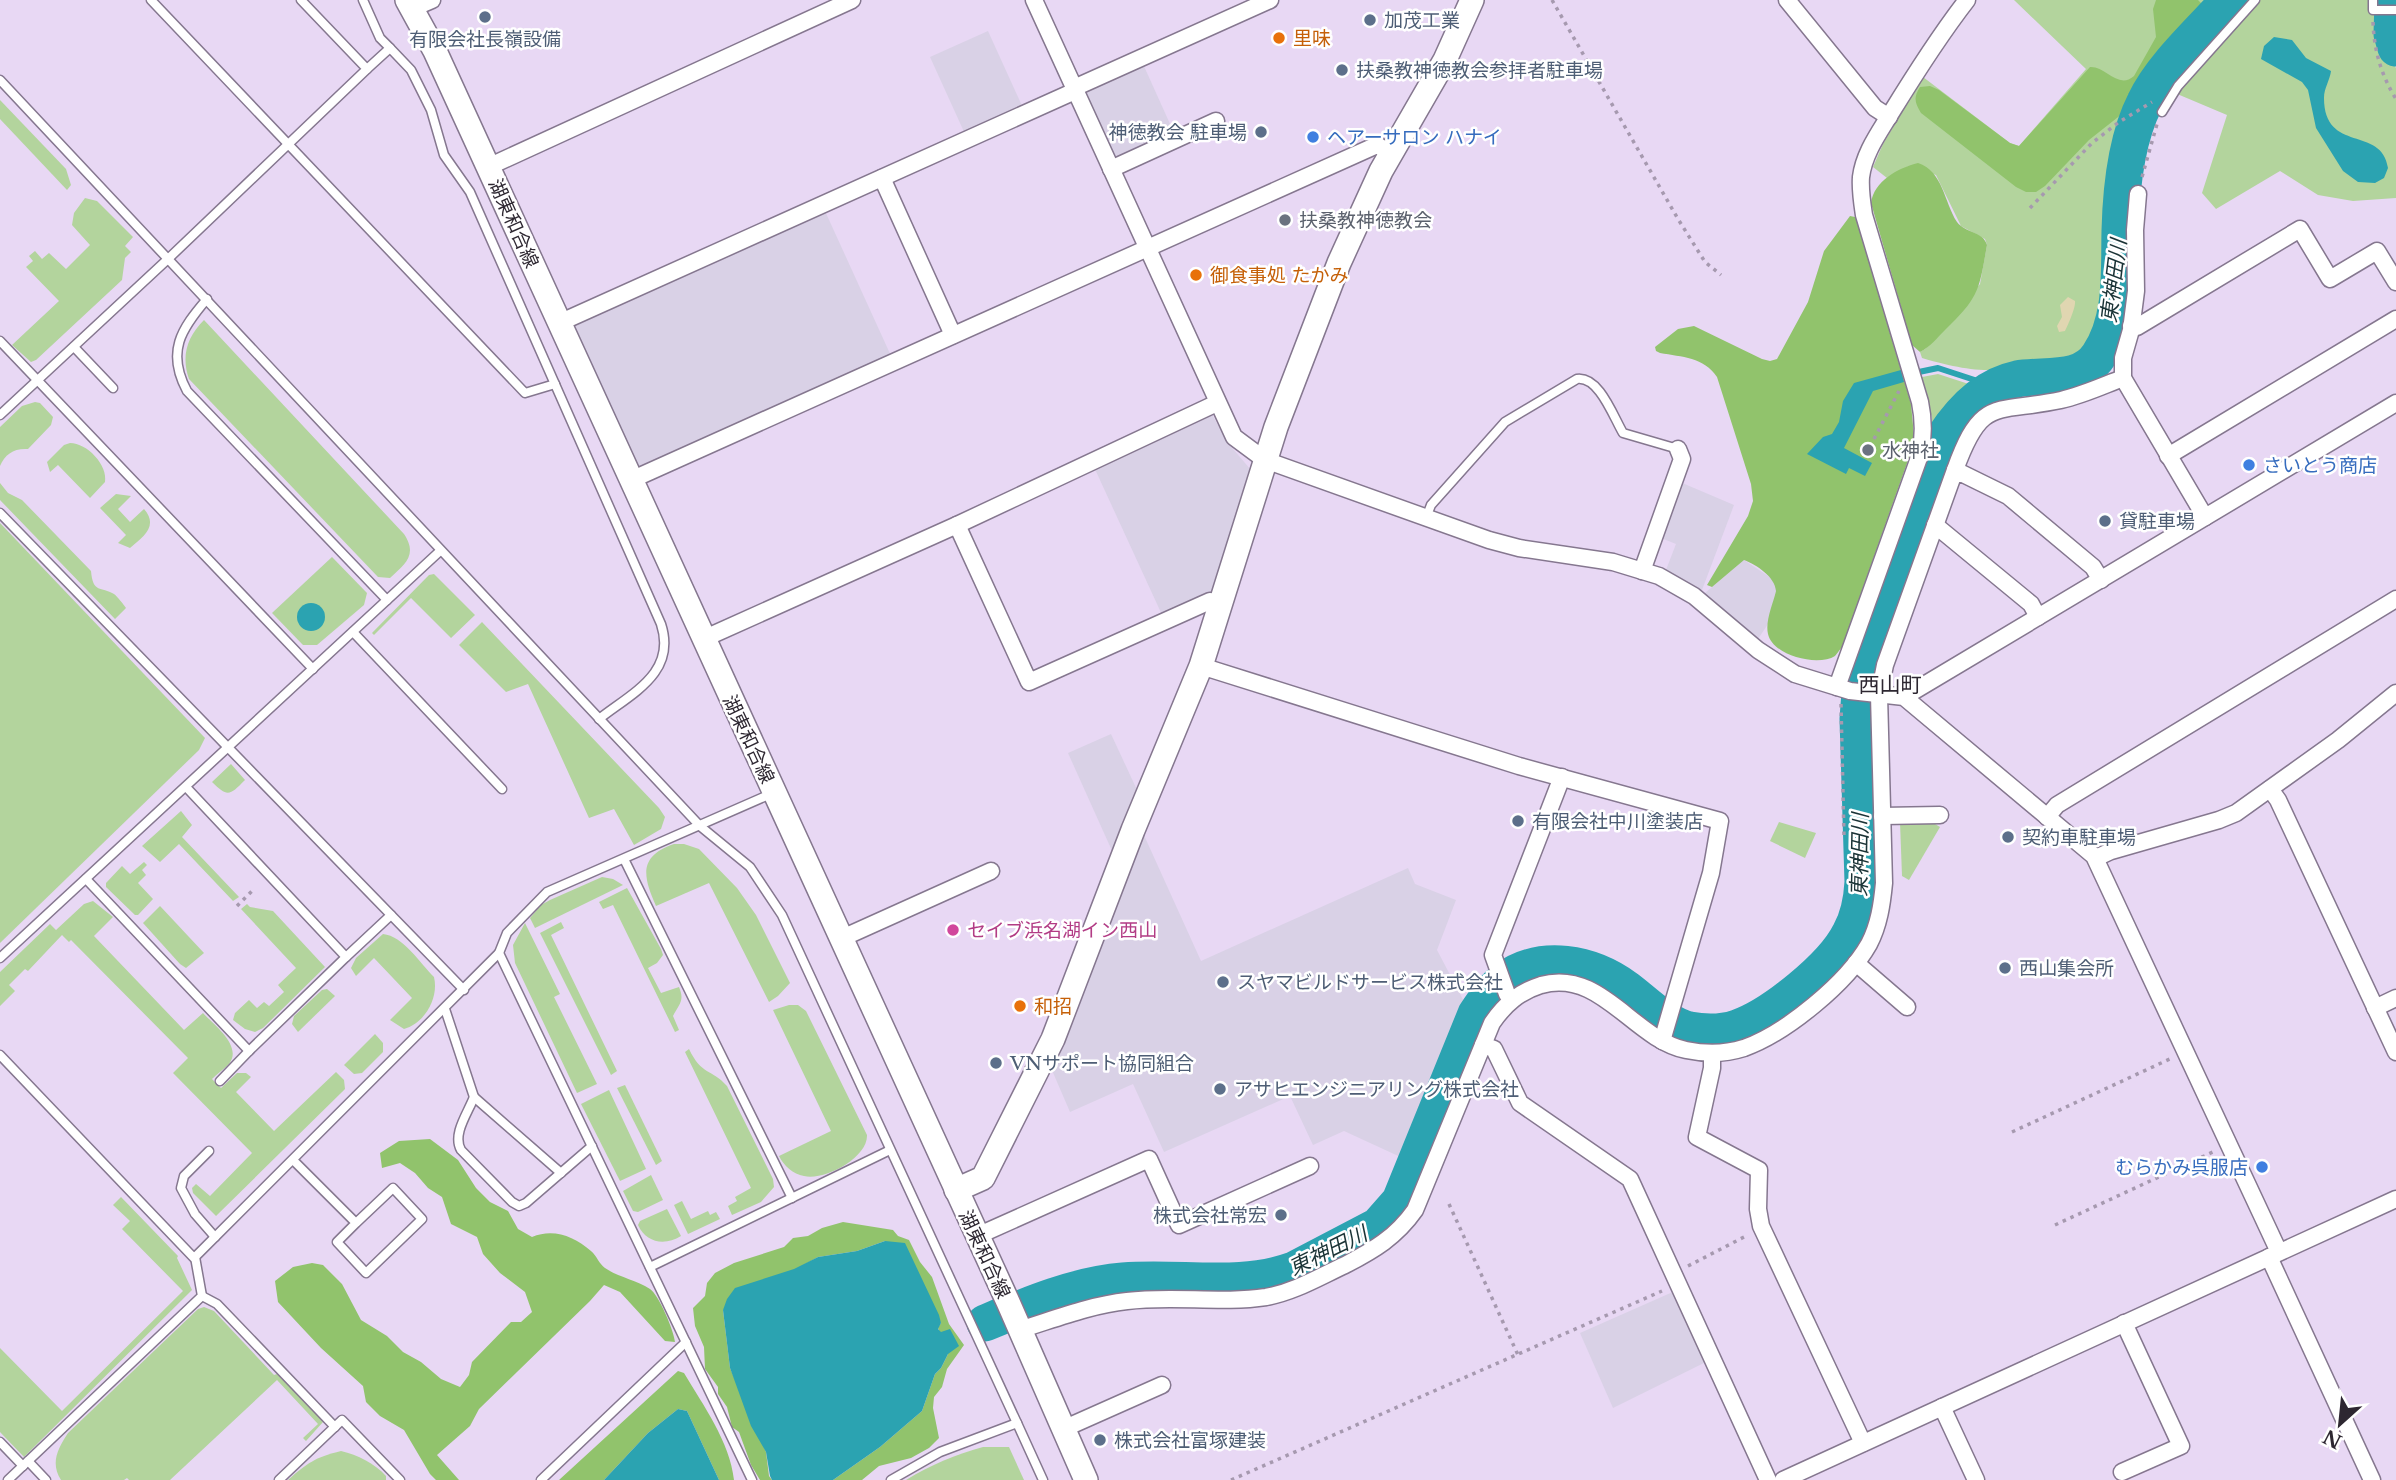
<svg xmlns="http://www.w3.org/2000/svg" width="2396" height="1480" viewBox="0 0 2396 1480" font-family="'Libre Baskerville','Noto Sans JP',serif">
  <rect width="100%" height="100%" fill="#e8d8f4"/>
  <g fill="#d9d1e6">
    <path d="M988,31L1023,108L965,134L930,57Z"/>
    <path d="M1143,64L1175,135L1117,161L1086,94L1089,88Z"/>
    <path d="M825,211L892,358L640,471L573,324Z"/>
    <path d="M1207,414L1213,416L1227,442L1251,470L1213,594L1163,617L1094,467Z"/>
    <path d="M1680,482L1734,505L1702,590L1666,570L1676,544L1661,538Z"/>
    <path d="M1744,560L1771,578L1776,584V591L1768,624L1758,639L1705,593Z"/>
    <path d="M1111,734L1138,792L1113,853L1068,753Z"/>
    <path d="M1143,833L1201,961L1408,868L1415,884L1456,900L1437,950L1468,1009L1407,1160L1344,1131L1313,1145L1290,1096L1164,1152L1133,1084L1070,1112L1051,1068Z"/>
    <path d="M1675,1291L1708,1361L1613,1408L1580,1333Z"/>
  </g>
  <g fill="#b3d49d">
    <path d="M2014,0H2217C2185,36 2143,71 2129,118C2119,152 2115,187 2111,223C2108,259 2117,334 2083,359C2069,369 2048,368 2032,369C1986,372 1966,371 1922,358L1920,352L1925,349L1980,284L1987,245L1985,239L1961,226L1936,175L1909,166L1887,178L1873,167L1883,144L1923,77L2010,143L2019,146L2086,69Z"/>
    <path d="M2241,0H2384C2383,24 2381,48 2396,68V198L2353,201L2318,195L2280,171L2216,209L2202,193L2227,115L2163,88Z"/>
    <path d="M0,100L66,169L71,185L67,190L0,119Z"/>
    <path d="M85,198L97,201L133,237L125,246L131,252L125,258L122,280L36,360L31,362L12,345L59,301L26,267L33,261L29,256L35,251L42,259L49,253L66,269L90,245L72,225L74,213Z"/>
    <path d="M204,320L404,534C418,555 405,564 390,578L378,577L189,379C181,356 187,337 204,320Z"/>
    <path d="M1938,374L1981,388C1959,403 1947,422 1932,444V418L1922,377Z"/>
    <path d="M35,402L40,403L53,417L51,425L28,449C14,448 5,454 0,466V427L22,406Z"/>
    <path d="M70,443C87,443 108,465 105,482L90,498L58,465L50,472L47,462L64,445Z"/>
    <path d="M0,483L8,493L22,500L91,571C93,594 101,586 114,594C118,597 123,604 126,608L115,619L0,500Z"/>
    <path d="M116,494L131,496L118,509L130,522L144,509C159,526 143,537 130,548L118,543L126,535L100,508Z"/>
    <path d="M0,523L205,738L199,750L0,943Z"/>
    <path d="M332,557L367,593L364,605L317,645H303L272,613Z"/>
    <path d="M434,574L475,615L451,638L411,598L374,635L372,633L429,575Z"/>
    <path d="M482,622L659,808L665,817L661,829L634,845L614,809L589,818L528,684L506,692L459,645Z"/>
    <path d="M231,764L245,780C230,795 228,798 212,782Z"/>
    <path d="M181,811L192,825L182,837L239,897L233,901L179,844L160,862L142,846Z"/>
    <path d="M1930,821L1940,827L1909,880L1902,876L1900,822Z"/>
    <path d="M1779,822L1816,833L1805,858L1770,841Z"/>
    <path d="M674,844H684L699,849L737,888L756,915L790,983L778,996L769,1002L709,883L656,906C643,877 638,856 674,844Z"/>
    <path d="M144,862L147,865L142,870L146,875L138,883L153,899L138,915H135L106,887V883L122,866L130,874Z"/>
    <path d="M602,877L613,879L623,885L535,928L530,918L541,905L550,900Z"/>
    <path d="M627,888L661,949L663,955L657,963L648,968L661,993L679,987C685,1001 679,1004 673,1016L679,1030L675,1032L613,905L603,909L599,902Z"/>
    <path d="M93,901L113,917L94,936L184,1030L203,1013C214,1025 243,1046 229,1064C224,1069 217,1074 212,1079L221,1088L237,1073H246L251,1077L236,1092L274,1131L336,1072L344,1080L345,1089L342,1092L216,1216L193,1193L192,1188L196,1184L210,1196L252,1153L173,1073L188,1058L71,940L69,942L62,935L28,971L25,969L9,985L15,991L0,1006V972L50,924L56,930L84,904Z"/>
    <path d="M247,904L250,907L273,911L325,967L263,1028L255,1032L245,1029L233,1020L235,1013L249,1000L257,1008L264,1002L269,1006L284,992L278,985L296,968L241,909Z"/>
    <path d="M160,906L204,953L186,968L180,964L143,923Z"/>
    <path d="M561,922L564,928L551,935L617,1071L611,1075L540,933Z"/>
    <path d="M525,923L560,994L554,997L597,1084L577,1093L515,963L513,945Z"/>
    <path d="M383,934C403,936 420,963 434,977C439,998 425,1023 404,1029L390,1020L412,998L374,958L356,976L351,968L356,958Z"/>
    <path d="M327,989L335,996L298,1032L292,1024L294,1016L322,990Z"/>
    <path d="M789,1005H798L806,1011L867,1135C868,1158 824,1181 804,1176C793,1174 784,1166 779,1156L831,1131L773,1010Z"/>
    <path d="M375,1034L383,1043V1052L362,1073L354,1074L344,1065Z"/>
    <path d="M689,1049C702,1076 711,1068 727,1086L773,1179L774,1187L761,1202L732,1215L728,1206L737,1201L735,1197L751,1188L685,1052Z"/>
    <path d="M625,1085L662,1161L656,1165L617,1088Z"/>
    <path d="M609,1090L646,1169L620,1181L581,1104Z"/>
    <path d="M651,1175L663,1200L638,1212L633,1211L623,1191Z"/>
    <path d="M121,1197L178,1256L177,1258L192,1290L24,1457L0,1432V1348L62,1411L183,1291L122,1229L130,1221L113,1205Z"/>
    <path d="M682,1201L691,1219L708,1211L710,1215L716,1212L720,1219L688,1234L674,1205Z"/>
    <path d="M667,1209L681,1236C665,1246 646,1243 638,1225L640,1221Z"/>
    <path d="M204,1307L214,1311L274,1375L277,1374L321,1419L323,1422L306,1441L303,1438L318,1424L277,1380L170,1480H129L127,1478L124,1480H61C50,1463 58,1448 68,1433L198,1309Z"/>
    <path d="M983,1447H1009L1024,1480H906C932,1464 955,1455 983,1447Z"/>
    <path d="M341,1451C358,1455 374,1463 386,1476V1480H288C307,1463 316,1457 341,1451Z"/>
  </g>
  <g fill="#91c36c">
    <path d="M2156,0H2198L2203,5V13L2155,68L2127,110L2089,140L2045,186L2036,192H2026L2016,187L1921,113C1915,103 1913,98 1920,87L1930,86L1939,90L2010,143L2019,146L2090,67C2106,66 2118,90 2134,76L2156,37L2153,9Z"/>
    <path d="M1918,163C1943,171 1944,202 1957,222C1965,233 1983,231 1987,245C1979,291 1979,297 1945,330C1937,338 1930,347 1920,352L1912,345L1871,203C1874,181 1898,168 1918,163Z"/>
    <path d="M1850,216L1855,217L1857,222L1911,404L1914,436L1911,452L1842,647C1841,648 1836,655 1835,656C1818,667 1773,656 1768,634C1765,621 1773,604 1776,591C1775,577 1757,565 1744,560L1712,587L1707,585L1748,516L1753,501L1751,484L1717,377C1704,357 1682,357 1660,353L1656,351L1655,347L1678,329L1694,326L1762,359L1770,361L1777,359L1808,302L1824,251Z"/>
    <path d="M430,1139L458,1160L476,1188L490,1202L508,1211L518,1229L532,1237C553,1228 574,1236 591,1251C597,1256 599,1264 605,1268C618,1277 636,1280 650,1289C659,1295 674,1331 675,1342L665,1341L620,1292L604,1285L590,1301L479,1409L470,1426L437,1455L459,1480H436L430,1474L404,1430L380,1416L366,1402L363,1386L321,1348L278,1302L275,1281L293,1267L312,1263L323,1265L342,1284L361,1320L387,1336L403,1352L421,1362L441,1379L460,1387L469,1375L472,1362L511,1322H521L532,1312L525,1292L500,1273L483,1254L477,1237L451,1224L442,1197L428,1188L415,1173L400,1163L382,1168L380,1153L399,1141Z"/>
    <path d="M843,1222L893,1230L898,1236L909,1240L920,1262L932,1277L949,1324L964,1345L947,1369L942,1387L934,1397L933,1408L939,1438L929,1448L911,1458L879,1466L862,1480H833L880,1447L922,1411L935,1374L941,1368L948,1354L938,1328L941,1323L885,1241L857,1251L818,1257L723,1310L730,1368L766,1452L769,1476L772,1480H760L751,1465L739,1432L732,1427L727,1407L718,1394V1387L705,1369L704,1347L695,1326L693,1308L705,1296L707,1283L715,1273L734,1263L784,1247L793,1238L808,1236L822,1228Z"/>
    <path d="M678,1371L684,1373C703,1405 730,1442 734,1480H719L687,1411L678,1409L648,1433L604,1480H559Z"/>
  </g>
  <path fill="#e0d6b1" d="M2068,297L2075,301C2076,307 2068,325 2065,331L2059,332L2057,326L2062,317L2060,305Z"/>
  <g fill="#2ba3b1">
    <path d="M2274,37L2292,40L2306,58L2331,71C2330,80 2324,88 2324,98C2324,154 2382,125 2388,168L2384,178L2375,183L2358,182L2343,171L2316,128L2308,90L2302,82L2261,59L2264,46Z"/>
    <path d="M1901,370L1904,382L1873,391L1844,448L1872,463L1865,476L1849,468L1846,474L1807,454L1823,437L1832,434L1839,422L1843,401L1854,383Z"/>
    <circle cx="311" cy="617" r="14"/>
    <path d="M885,1241L905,1243L939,1315L941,1323L938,1329L941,1332L950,1329L959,1346L948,1354L941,1368L935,1374L922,1411L880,1447L833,1480H772L770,1476L766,1452L751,1426L730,1368L723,1310L727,1299L735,1288L794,1269L818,1257L857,1251Z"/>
    <path d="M678,1409L687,1411L719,1480H604L648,1433Z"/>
  </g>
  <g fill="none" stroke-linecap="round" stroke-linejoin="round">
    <path stroke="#2ba3b1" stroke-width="6" d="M1914,373L1938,368L1996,387"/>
    <g stroke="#2ba3b1" stroke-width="37">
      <path d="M2393,0L2392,34L2396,48"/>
      <path d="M985,1323C1028,1305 1075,1285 1123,1281C1180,1276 1239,1290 1294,1270L1378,1226L1400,1201L1476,1014C1484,1002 1492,990 1503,981C1541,952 1592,963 1627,989C1647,1004 1664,1023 1689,1030C1705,1033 1722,1033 1737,1028C1772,1016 1833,967 1850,933C1859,917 1862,900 1863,882L1858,719L1861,679L1873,635L1944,437C1961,411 1984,386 2017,379C2045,374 2081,383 2099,355C2123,319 2119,272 2120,231C2121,190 2126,139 2145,102C2161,67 2203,29 2229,0"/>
    </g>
    <defs>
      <g id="lane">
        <path d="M151,0L525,393L555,384"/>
        <path d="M363,0L380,38L390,48"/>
        <path d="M2373,0V10H2396"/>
        <path d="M367,69L390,48L411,70L431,110L444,155L470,192L661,624C677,673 632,693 599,719"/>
        <path d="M0,80L700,826L750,867L782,915L1017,1423"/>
        <path d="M2162,112L2178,86L2255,0"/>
        <path d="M207,299C181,329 166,352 187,391L387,600"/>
        <path d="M0,341L313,669"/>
        <path d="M74,347L113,388"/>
        <path d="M0,415L169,258L367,69L301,0"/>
        <path d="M0,513L464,990"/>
        <path d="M1426,518L1431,505L1505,422L1577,379C1599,376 1613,416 1623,433L1678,449"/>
        <path d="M353,632L502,789"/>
        <path d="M624,859L792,1198"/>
        <path d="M86,879L249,1051L346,957L186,787"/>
        <path d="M499,953L752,1480"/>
        <path d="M346,957L391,915"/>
        <path d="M0,958L440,551"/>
        <path d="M445,1009L474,1097C468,1113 452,1134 461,1150L512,1202L519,1206L526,1203L592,1146"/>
        <path d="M0,1055L194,1258L499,953L507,933L547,892L773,793"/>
        <path d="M220,1081L249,1051"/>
        <path d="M474,1097L561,1173"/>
        <path d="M209,1151L184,1176L181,1188L195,1214L215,1237"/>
        <path d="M293,1160L356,1223L393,1188L422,1219L366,1273L337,1242L356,1223"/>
        <path d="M650,1267L890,1150"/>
        <path d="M202,1296L217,1304L335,1427"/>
        <path d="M0,1442L23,1466"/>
        <path d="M28,1461L46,1480"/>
        <path d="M8,1480L202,1296L195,1257"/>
        <path d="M279,1480L342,1420L400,1480"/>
        <path d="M541,1480L686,1342"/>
        <path d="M891,1480L940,1452L1017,1423L1043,1480"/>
      </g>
      <g id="street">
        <path d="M1034,0L1234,437L1265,460L1489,540L1519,548L1613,562L1659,576L1694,596L1758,650L1795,674L1850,691L1904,697L2094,856L2279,1252"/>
        <path d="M1787,0L1875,108L1889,117"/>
        <path d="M411,9L432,0"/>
        <path d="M1074,88L1270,0"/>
        <path d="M488,167L852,0"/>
        <path d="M1111,169L1216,121"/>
        <path d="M882,178L953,335"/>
        <path d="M2138,194L2135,230L2136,291L2131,330L2123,358V378L2205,517"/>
        <path d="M559,323L1075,91"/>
        <path d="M2131,326L2137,327L2300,229L2330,279L2377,251L2396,282"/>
        <path d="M2168,456L2396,319"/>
        <path d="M1955,470C1982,395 1995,414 2061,400C2083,395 2102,386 2123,378"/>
        <path d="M631,480L1377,145L1392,154"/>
        <path d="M957,525L1029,682L1210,601L1221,604"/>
        <path d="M1935,525L2031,604L2038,617"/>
        <path d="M1642,571L1682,459L1678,449"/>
        <path d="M703,639L957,525L1217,403"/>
        <path d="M1201,666L1519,766L1720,821L1711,873L1662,1041"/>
        <path d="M1837,687L1920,455C1924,436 1924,421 1920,402L1864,215C1862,202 1860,190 1861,177C1864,153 1879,133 1891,113C1915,74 1939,36 1967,0"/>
        <path d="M1904,697L2396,403"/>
        <path d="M2270,789L2278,800L2396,1052"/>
        <path d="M1882,816L1940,815"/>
        <path d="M2047,817L2057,805L2396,599"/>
        <path d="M2096,858L2111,851L2219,820L2236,813L2338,740L2396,693"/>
        <path d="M840,939L991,871"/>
        <path d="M1856,963L1907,1007"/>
        <path d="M1512,999L1507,994L1493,955L1562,777"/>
        <path d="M2375,1008L2396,998"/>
        <path d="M1483,1045L1494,1049L1520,1103L1630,1179L1768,1480"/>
        <path d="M1712,1053V1068L1697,1137L1759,1170L1758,1209L1761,1226L1863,1443"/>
        <path d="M977,1236L1149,1159L1179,1225L1310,1166"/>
        <path d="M2269,1257L2372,1480"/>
        <path d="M1019,1330C1055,1319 1090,1305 1127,1301C1173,1295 1221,1304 1266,1297C1294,1292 1319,1277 1345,1265C1374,1250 1396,1237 1415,1210L1492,1023C1505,1004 1519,992 1541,985C1601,968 1633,1039 1686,1050C1705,1054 1725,1054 1744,1048C1786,1033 1847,983 1869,944C1879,925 1882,904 1884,883L1879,695L1885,665L1955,470L2008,496L2093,567L2101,580"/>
        <path d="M1942,1407L1976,1480"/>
        <path d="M1063,1429L1162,1385"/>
        <path d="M2122,1472L2181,1446L2124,1323"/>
        <path d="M1783,1480L2396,1199"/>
      </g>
      <g id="secondary">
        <path d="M407,0L435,51L1008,1302L1086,1480"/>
        <path d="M956,1190L983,1178L1053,1039L1133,830L1201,666L1276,427L1339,263L1381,171L1445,60L1472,0"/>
      </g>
    </defs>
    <use href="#lane" stroke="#85778f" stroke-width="11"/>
    <use href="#street" stroke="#85778f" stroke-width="19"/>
    <use href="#secondary" stroke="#85778f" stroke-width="26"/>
    <g stroke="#a699af" stroke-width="3.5" stroke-dasharray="3.5 5" stroke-linecap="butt">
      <path d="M1552,0L1678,219L1705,262L1721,275"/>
      <path d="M2373,22C2374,50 2381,75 2396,99"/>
      <path d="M2142,177L2157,124"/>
      <path d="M2030,208L2092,143L2119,122L2152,102"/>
      <path d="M1874,439L1899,391"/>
      <path d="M1841,704L1844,838"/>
      <path d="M237,906L254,889"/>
      <path d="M2012,1132L2172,1058"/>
      <path d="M1449,1204L1518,1355"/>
      <path d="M2055,1225L2215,1151"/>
      <path d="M1688,1266L1746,1236"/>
      <path d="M1231,1480L1662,1291"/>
    </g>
    <use href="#lane" stroke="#fff" stroke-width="8"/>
    <use href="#street" stroke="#fff" stroke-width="16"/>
    <use href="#secondary" stroke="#fff" stroke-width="23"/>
  </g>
  <g fill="#5c6f8a" stroke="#fff" stroke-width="2.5">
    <circle cx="485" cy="17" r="7"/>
    <circle cx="1370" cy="20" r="7"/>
    <circle cx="1342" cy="70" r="7"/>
    <circle cx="1261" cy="132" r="7"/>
    <circle cx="2105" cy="521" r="7"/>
    <circle cx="1518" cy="821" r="7"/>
    <circle cx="2008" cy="837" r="7"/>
    <circle cx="2005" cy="968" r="7"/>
    <circle cx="1223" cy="982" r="7"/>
    <circle cx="996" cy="1063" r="7"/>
    <circle cx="1220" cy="1089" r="7"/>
    <circle cx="1281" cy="1215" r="7"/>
    <circle cx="1100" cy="1440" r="7"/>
  </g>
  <g fill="#e8710a" stroke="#fff" stroke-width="2.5">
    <circle cx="1279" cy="38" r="7"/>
    <circle cx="1196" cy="275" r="7"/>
    <circle cx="1020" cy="1006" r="7"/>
  </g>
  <g fill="#3f7fe0" stroke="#fff" stroke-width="2.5">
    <circle cx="1313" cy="137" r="7"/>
    <circle cx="2249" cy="465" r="7"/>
    <circle cx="2262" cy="1167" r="7"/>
  </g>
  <g fill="#6b7280" stroke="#fff" stroke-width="2.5">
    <circle cx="1285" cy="220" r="7"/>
    <circle cx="1868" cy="450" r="7"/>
  </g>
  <circle fill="#d1479c" stroke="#fff" stroke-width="2.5" cx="953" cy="930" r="7"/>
  <g text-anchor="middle" stroke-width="5" stroke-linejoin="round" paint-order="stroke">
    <g font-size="19" fill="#4e5e75" stroke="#fff" text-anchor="start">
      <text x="1384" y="27">加茂工業</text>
      <text x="485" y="46" text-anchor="middle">有限会社長嶺設備</text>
      <text x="1356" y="77">扶桑教神徳教会参拝者駐車場</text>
      <text x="1247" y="139" text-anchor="end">神徳教会 駐車場</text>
      <text x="2119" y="528">貸駐車場</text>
      <text x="1532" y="828">有限会社中川塗装店</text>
      <text x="2022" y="844">契約車駐車場</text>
      <text x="2019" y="975">西山集会所</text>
      <text x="1237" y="989">スヤマビルドサービス株式会社</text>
      <text x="1010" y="1070">VNサポート協同組合</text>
      <text x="1234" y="1096">アサヒエンジニアリング株式会社</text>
      <text x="1267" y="1222" text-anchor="end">株式会社常宏</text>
      <text x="1114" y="1447">株式会社富塚建装</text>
    </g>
    <g font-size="19" fill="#c56008" stroke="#fff" text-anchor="start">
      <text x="1293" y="45">里味</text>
      <text x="1210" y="282">御食事処 たかみ</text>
      <text x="1034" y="1013">和招</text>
    </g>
    <g font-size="19" fill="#366cbe" stroke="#fff" text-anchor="start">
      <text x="1327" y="144">ヘアーサロン ハナイ</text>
      <text x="2263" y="472">さいとう商店</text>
      <text x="2248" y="1174" text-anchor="end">むらかみ呉服店</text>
    </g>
    <g font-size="19" fill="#5b616d" stroke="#fff" text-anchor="start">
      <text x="1299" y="227">扶桑教神徳教会</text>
      <text x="1882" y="457">水神社</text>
    </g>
    <g font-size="19" fill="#2d2731" stroke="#fff">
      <text transform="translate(514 223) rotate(66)" y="7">湖東和合線</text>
      <text transform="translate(749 739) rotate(65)" y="7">湖東和合線</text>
      <text transform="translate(985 1254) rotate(65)" y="7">湖東和合線</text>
    </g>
    <g font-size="19" fill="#b23c85" stroke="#fff" text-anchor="start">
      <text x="967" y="937">セイブ浜名湖イン西山</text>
    </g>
    <g font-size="21" font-style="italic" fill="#1a3336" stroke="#fff">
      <text transform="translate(2114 281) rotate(-83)" y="7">東神田川</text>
      <text transform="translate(1860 855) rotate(-89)" y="7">東神田川</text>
      <text transform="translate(1328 1251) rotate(-26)" y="7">東神田川</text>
    </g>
    <g font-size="21" fill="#2d2731" stroke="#fff">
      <text x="1890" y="692">西山町</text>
    </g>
  </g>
  <g transform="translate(2340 1424) rotate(207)" stroke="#ffffff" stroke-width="5" paint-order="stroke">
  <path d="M0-5L12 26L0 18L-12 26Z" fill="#2d2731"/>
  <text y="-10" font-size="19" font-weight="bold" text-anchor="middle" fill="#2d2731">N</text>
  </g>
</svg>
